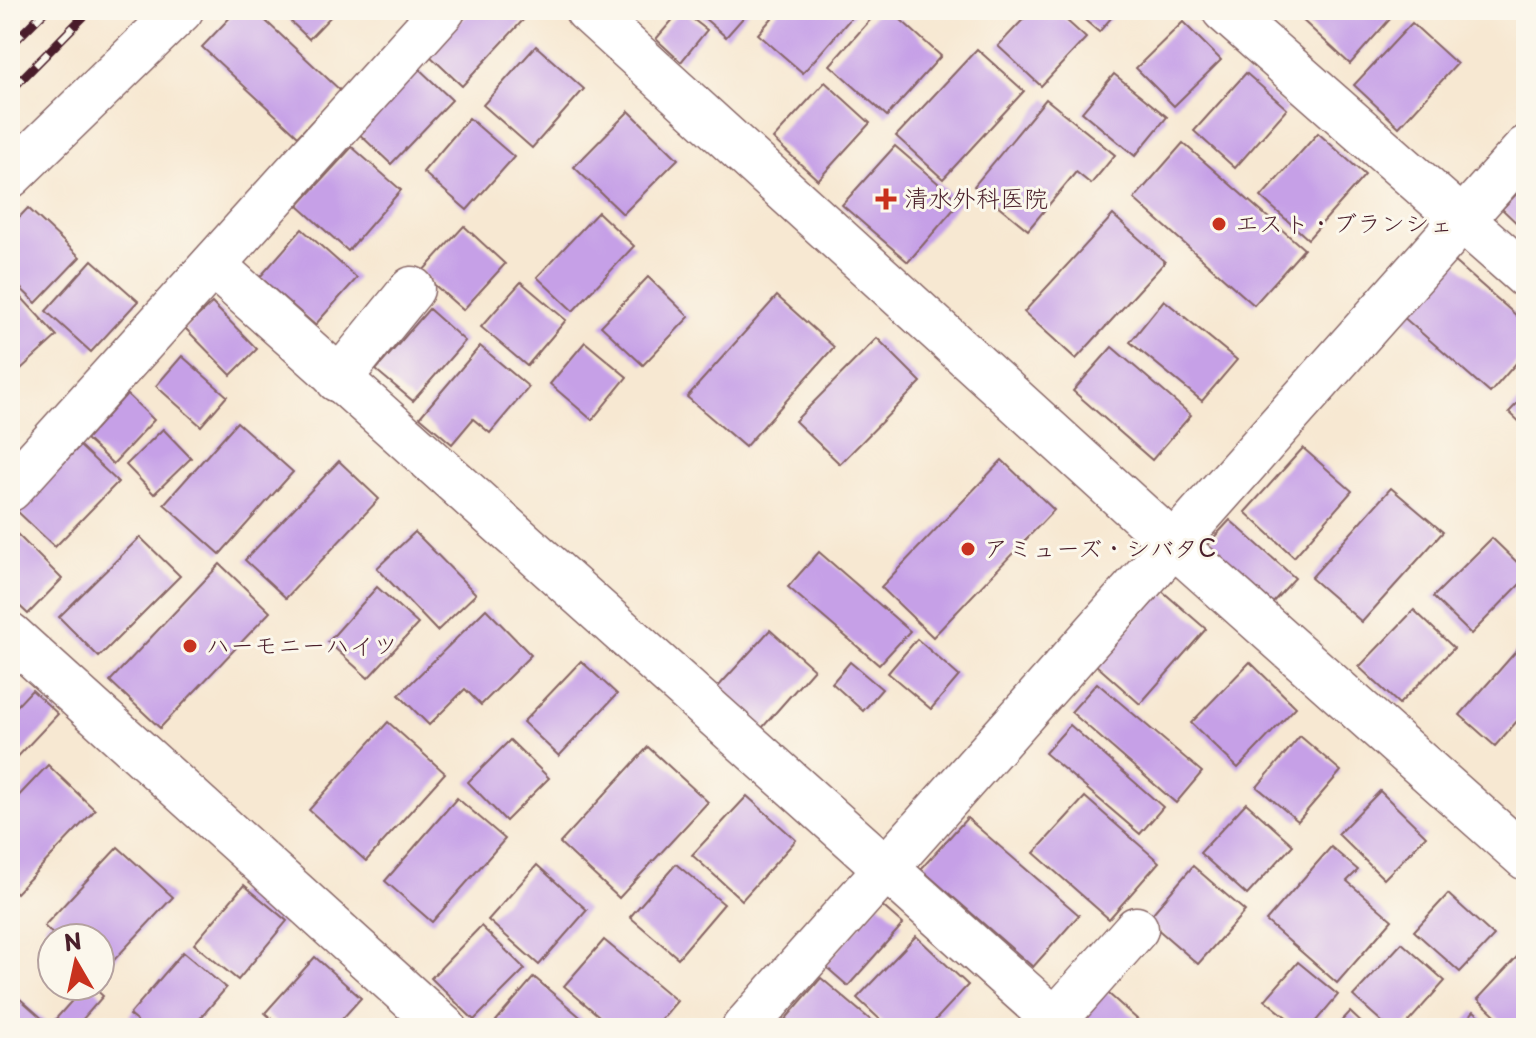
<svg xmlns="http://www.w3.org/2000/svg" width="1536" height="1038" viewBox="0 0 1536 1038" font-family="'Playpen Sans','Klee One',sans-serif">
  <rect width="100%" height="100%" fill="#fbf7ec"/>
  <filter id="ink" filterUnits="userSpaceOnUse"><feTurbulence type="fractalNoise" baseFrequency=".0125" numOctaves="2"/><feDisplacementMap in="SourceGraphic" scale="16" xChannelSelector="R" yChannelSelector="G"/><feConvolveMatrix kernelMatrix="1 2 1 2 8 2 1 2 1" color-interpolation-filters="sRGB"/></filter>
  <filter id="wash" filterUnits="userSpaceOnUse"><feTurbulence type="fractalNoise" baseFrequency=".006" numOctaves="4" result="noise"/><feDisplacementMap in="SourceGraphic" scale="32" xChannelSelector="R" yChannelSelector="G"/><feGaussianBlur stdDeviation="1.8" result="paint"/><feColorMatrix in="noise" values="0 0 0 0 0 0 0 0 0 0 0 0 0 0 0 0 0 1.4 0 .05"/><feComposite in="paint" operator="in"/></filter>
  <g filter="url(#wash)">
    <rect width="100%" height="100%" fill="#f7e8d2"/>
    <g id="blocks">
      <g fill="#c6a0e7">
        <path d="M237,10H254L341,91L298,136L202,47Z"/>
        <path d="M279,10H337L309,39Z"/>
        <path d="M472,10H516L525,18L462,86L429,55Z"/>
        <path d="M681,10L707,30L681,62L656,39Z"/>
        <path d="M695,10H750L726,37Z"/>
        <path d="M779,10H858L803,73L758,34Z"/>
        <path d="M879,10H890L941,56L887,116L830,65Z"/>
        <path d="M1032,10H1055L1086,38L1041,86L998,46Z"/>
        <path d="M1073,10H1118L1099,32Z"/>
        <path d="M1306,10H1380L1390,19L1350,64L1299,17Z"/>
        <path d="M1183,22L1221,60L1174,106L1136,68Z"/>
        <path d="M1412,23L1457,64L1399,127L1354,85Z"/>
        <path d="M536,46L584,89L532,148L483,105Z"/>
        <path d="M977,49L1024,91L943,179L896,136Z"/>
        <path d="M416,66L452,100L391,164L355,130Z"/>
        <path d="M1246,73L1287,109L1235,168L1194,131Z"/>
        <path d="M1114,74L1167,117L1135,156L1082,112Z"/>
        <path d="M825,82L870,123L818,180L773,139Z"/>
        <path d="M1046,99L1115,155L1091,184L1076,172L1028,230L974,186Z"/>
        <path d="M629,111L678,159L623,214L574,167Z"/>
        <path d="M469,118L514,157L467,210L423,172Z"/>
        <path d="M1318,133L1365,175L1308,239L1261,197Z"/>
        <path d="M1183,143L1304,249L1254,305L1134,199Z"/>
        <path d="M895,146L960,202L908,262L842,205Z"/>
        <path d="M352,147L401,190L348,251L298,206Z"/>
        <path d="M1526,184V232L1502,209Z"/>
        <path d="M28,208L80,257L36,303L10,278V227Z"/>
        <path d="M598,212L634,246L573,311L537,277Z"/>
        <path d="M1113,215L1165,262L1076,359L1024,312Z"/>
        <path d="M464,226L505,264L463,310L421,273Z"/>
        <path d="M302,229L357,278L315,325L260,277Z"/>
        <path d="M1452,259L1526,324V352L1490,393L1401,315Z"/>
        <path d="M92,260L138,301L91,352L46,311Z"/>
        <path d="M648,277L689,317L643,365L601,326Z"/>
        <path d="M521,282L566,320L527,366L481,327Z"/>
        <path d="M10,285L57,336L10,379Z"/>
        <path d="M777,296L834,347L745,447L687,397Z"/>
        <path d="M1164,300L1237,360L1202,401L1130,342Z"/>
        <path d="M212,303L257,349L231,375L185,328Z"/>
        <path d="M429,309L465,341L413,401L376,370Z"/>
        <path d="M877,338L921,382L840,464L795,421Z"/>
        <path d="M585,342L627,377L592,420L550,384Z"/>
        <path d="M480,346L529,387L490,433L473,419L452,444L420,417Z"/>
        <path d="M1112,347L1191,415L1152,460L1073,391Z"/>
        <path d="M182,356L227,396L201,426L156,386Z"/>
        <path d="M127,394L154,420L113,464L86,439Z"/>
        <path d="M1526,394V428L1509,412Z"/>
        <path d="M237,422L293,472L220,554L164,504Z"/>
        <path d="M163,429L191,458L154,494L126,465Z"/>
        <path d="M80,446L118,482L55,547L17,511Z"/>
        <path d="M1303,448L1352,491L1294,557L1245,512Z"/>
        <path d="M1002,460L1054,510L933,637L881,587Z"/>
        <path d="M339,461L379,499L286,598L245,560Z"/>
        <path d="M1391,488L1443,532L1362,622L1311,578Z"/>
        <path d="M1230,520L1295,578L1271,604L1206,546Z"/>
        <path d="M10,527L62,579L28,614L10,597Z"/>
        <path d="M415,532L476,594L437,631L377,568Z"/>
        <path d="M140,537L180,576L99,657L59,617Z"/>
        <path d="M1492,538L1526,571V578L1471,634L1433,597Z"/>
        <path d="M819,552L910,631L879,665L788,587Z"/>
        <path d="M220,564L270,612L160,728L110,681Z"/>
        <path d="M377,587L418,624L368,678L328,642Z"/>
        <path d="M1162,591L1206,629L1140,704L1096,665Z"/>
        <path d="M486,609L531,655L481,705L465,689L429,725L399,695Z"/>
        <path d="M1414,610L1454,648L1399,704L1359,667Z"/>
        <path d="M770,630L814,669L762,728L717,688Z"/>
        <path d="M917,639L959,676L931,709L888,673Z"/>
        <path d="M1526,640V711L1495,746L1460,715Z"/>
        <path d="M581,661L617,694L559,756L523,722Z"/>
        <path d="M850,662L882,689L863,711L832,683Z"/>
        <path d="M1250,662L1296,707L1238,768L1191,723Z"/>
        <path d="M1097,683L1202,772L1176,803L1071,712Z"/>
        <path d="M32,690L58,714L10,765V702L16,707Z"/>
        <path d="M388,722L445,773L366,861L309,810Z"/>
        <path d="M1070,725L1163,807L1140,834L1045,753Z"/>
        <path d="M1300,736L1341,771L1298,821L1257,787Z"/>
        <path d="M510,740L549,778L506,821L468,782Z"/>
        <path d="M648,747L708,802L619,898L560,843Z"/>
        <path d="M48,765L95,810L16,893L10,887V805Z"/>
        <path d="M1380,791L1426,836L1384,879L1338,834Z"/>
        <path d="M747,796L796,840L742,900L692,855Z"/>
        <path d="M1085,797L1159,862L1109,919L1034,853Z"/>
        <path d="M457,798L505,839L432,922L385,881Z"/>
        <path d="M1246,803L1293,845L1247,895L1200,853Z"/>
        <path d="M967,818L1079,915L1033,967L921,869Z"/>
        <path d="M118,847L173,897L100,975V938H57L44,926Z"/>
        <path d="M1331,847L1358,870L1347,881L1392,920L1337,983L1266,921Z"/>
        <path d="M676,864L724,904L678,958L630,917Z"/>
        <path d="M537,865L587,910L539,965L488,920Z"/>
        <path d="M1193,866L1245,911L1198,964L1147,920Z"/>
        <path d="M244,885L287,921L238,980L194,944Z"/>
        <path d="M1448,894L1494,936L1460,972L1414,931Z"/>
        <path d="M879,903L903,924L848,986L825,966Z"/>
        <path d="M481,926L525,969L474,1020L431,978Z"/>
        <path d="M916,936L968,985L928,1028H889L857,998Z"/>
        <path d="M604,940L677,1001L654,1028H613L564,986Z"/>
        <path d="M1402,943L1445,981L1403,1028H1389L1353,996Z"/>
        <path d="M1526,947V1028H1509L1478,999Z"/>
        <path d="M183,952L226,988L192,1028H145L129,1015Z"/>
        <path d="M315,957L361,998L334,1028H282L265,1013Z"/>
        <path d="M1298,962L1338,995L1310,1028H1300L1265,1000Z"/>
        <path d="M534,977L593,1028H504L496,1021Z"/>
        <path d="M821,978L880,1028H790L783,1022Z"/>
        <path d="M85,986H92L103,996L75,1028H60L53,1022Z"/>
        <path d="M1100,986L1147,1028H1092L1075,1013Z"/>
        <path d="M10,990L53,1028H10Z"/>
        <path d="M1474,1011L1493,1028H1459Z"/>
        <path d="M1350,1012L1367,1028H1335Z"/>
      </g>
    </g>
  </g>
  <g filter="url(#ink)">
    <use href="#blocks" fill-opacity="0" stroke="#876565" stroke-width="2"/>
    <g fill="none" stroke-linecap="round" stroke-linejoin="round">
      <defs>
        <g id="minor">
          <path d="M587,10L1173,544L1526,858"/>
          <path d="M1224,10L1526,276"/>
          <path d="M10,176L181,10"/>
          <path d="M213,265L1064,1028"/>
          <path d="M338,380L412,289"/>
          <path d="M10,489L443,10"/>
          <path d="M10,635L444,1028"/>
          <path d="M1055,1020L1136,929"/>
          <path d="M744,1028L1526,148"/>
        </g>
      </defs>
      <use href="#minor" stroke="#876565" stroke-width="47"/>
      <use href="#minor" stroke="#fff" stroke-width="44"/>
      <defs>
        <g id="rail">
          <path d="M10,46L46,10"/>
          <path d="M10,91L90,10"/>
        </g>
      </defs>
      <use href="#rail" stroke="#4a1f2b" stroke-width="9"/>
      <use href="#rail" stroke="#fbf7ec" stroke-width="6" stroke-dasharray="18" stroke-linecap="butt"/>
    </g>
  </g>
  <g fill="#c8321e" stroke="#fbf7ec" stroke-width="3">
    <path d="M882 187h8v8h8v8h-8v8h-8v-8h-8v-8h8z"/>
    <circle cx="1219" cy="224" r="8"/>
    <circle cx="968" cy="549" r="8"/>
    <circle cx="190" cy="646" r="8"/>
  </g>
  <g text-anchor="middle" stroke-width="6" stroke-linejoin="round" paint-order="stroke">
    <g font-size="24" fill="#4a1f2b" stroke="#fbf7ec" text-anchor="start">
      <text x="904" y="207">清水外科医院</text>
      <text x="1235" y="232">エスト・ブランシェ</text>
      <text x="984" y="557">アミューズ・シバタC</text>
      <text x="206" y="654">ハーモニーハイツ</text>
    </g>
  </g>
  <rect width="1536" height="1038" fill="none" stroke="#fbf7ec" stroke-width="40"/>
  <g transform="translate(76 962) rotate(351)"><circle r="38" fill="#fbf7ec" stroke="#b4a19f" stroke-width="2"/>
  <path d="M0-6L14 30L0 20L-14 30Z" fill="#c8321e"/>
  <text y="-12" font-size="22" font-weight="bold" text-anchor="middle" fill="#4a1f2b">N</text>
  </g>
</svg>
